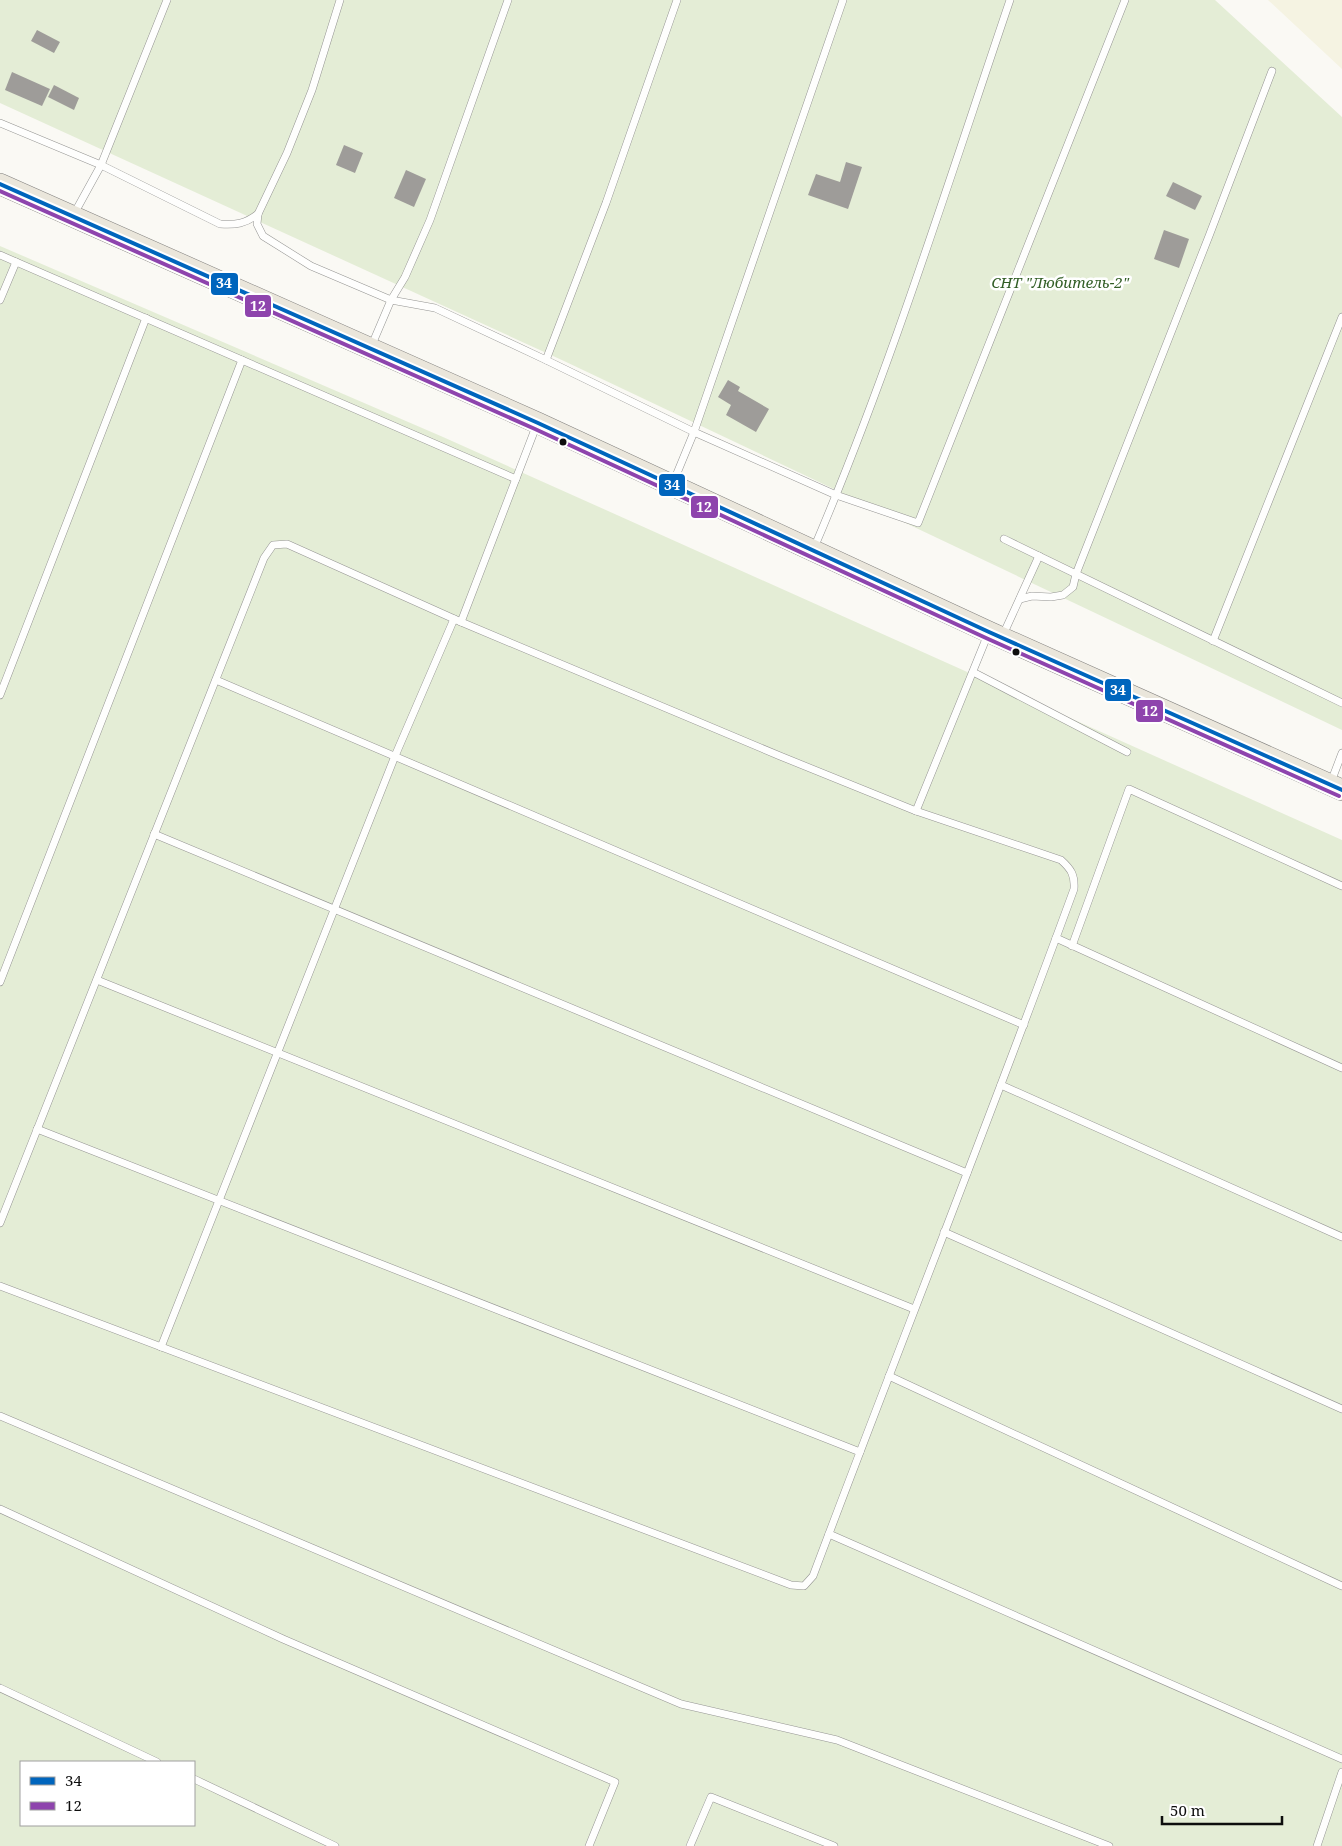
<svg xmlns="http://www.w3.org/2000/svg" width="1342" height="1846" viewBox="0 0 1342 1846" font-family="'Noto Serif',serif">
  <rect width="100%" height="100%" fill="#faf9f4"/>
  <path fill="#f5f3e2" d="M1268,0H1342V69Z"/>
  <g fill="#e4edd6" fill-rule="evenodd">
    <path d="M0,0H1215L1342,117V730L564,361L0,103Z"/>
    <path d="M0,246L443,437L1342,840V1846H0ZM21,1762H194V1825H21Z"/>
  </g>
  <g fill="#9e9c99">
    <path d="M37,30L60,42L54,53L31,41Z"/>
    <path d="M12,72L50,89L42,106L5,90Z"/>
    <path d="M54,85L79,98L74,110L48,97Z"/>
    <path d="M344,145L363,153L355,173L336,165Z"/>
    <path d="M846,162L862,167L848,209L808,195L816,174L840,182Z"/>
    <path d="M406,170L426,179L414,207L394,198Z"/>
    <path d="M1173,182L1202,196L1195,210L1166,196Z"/>
    <path d="M1164,230L1189,239L1179,268L1154,259Z"/>
    <path d="M728,380L740,387L738,391L769,409L756,432L726,415L731,405L718,397Z"/>
  </g>
  <g fill="none" stroke-linecap="round" stroke-linejoin="round">
    <defs>
      <g id="service">
        <path d="M340,0L312,90L287,153L258,214L257,224L263,236L311,266L391,300L435,308L546,360"/>
        <path d="M677,0L606,203L546,360L694,432L836,495L918,523L1125,0"/>
        <path d="M0,123L101,165L220,224C236,225 245,224 258,214"/>
        <path d="M74,214L101,165L167,0"/>
        <path d="M0,255L516,479"/>
        <path d="M0,300L16,262"/>
        <path d="M371,347L391,300L405,277L430,220L508,0"/>
        <path d="M673,483L694,432L843,0"/>
        <path d="M1004,539L1342,703"/>
        <path d="M814,548C890,370 948,183 1010,0"/>
        <path d="M1020,599L1032,596L1051,597L1063,595L1073,587L1076,574L1209,236L1272,71"/>
        <path d="M461,622L537,424"/>
        <path d="M1003,635L1039,556"/>
        <path d="M1213,641L1342,317"/>
        <path d="M973,672L1127,752"/>
        <path d="M216,680L1024,1025"/>
        <path d="M0,695L146,318"/>
        <path d="M1331,782L1342,753"/>
        <path d="M916,811L988,634"/>
        <path d="M154,834L967,1173"/>
        <path d="M1056,938L1342,1068"/>
        <path d="M1072,946L1129,789L1342,886"/>
        <path d="M97,980L914,1309"/>
        <path d="M0,982L242,360"/>
        <path d="M1001,1085L1342,1237"/>
        <path d="M37,1129L860,1452"/>
        <path d="M0,1223L264,558L273,545L287,544L461,622L780,756L916,811L1061,860C1071,869 1075,875 1074,889C990,1119 899,1347 813,1576L804,1586L791,1585L0,1286"/>
        <path d="M944,1232L1342,1409"/>
        <path d="M161,1347L395,756L454,619"/>
        <path d="M889,1376L1342,1586"/>
        <path d="M0,1416L681,1704L837,1740L1109,1846"/>
        <path d="M0,1509L283,1639L615,1782L589,1846"/>
        <path d="M829,1534L1342,1759"/>
        <path d="M0,1688L157,1762"/>
        <path d="M194,1779L335,1846"/>
        <path d="M690,1846L711,1797L834,1846"/>
        <path d="M1317,1846L1342,1772"/>
      </g>
      <path id="primary" d="M0,184L538,423L989,632L1342,790"/>
    </defs>
    <use href="#service" stroke="#949492" stroke-width="8"/>
    <use href="#primary" stroke="#82817f" stroke-width="22"/>
    <use href="#service" stroke="#fefefd" stroke-width="7"/>
    <use href="#primary" stroke="#eae6db" stroke-width="21"/>
    <defs>
      <path id="bus-1" d="M0,184L538,423L989,632L1342,790"/>
      <path id="bus-2" d="M0,191L535,429L986,638L1339,796"/>
    </defs>
    <use href="#bus-1" stroke="#fff" stroke-width="8"/>
    <use href="#bus-2" stroke="#fff" stroke-width="8"/>
    <use href="#bus-1" stroke="#0065bd" stroke-width="4"/>
    <use href="#bus-2" stroke="#8e44ad" stroke-width="4"/>
  </g>
  <g fill="#0e0e0e" stroke="#fff" stroke-width="2">
    <circle cx="563" cy="442" r="4.5"/>
    <circle cx="1016" cy="652" r="4.5"/>
  </g>
  <g text-anchor="middle" stroke-width="5" stroke-linejoin="round" paint-order="stroke">
    <g font-size="15" font-style="italic" fill="#325e26" stroke="#fff">
      <text x="1060" y="288">СНТ "Любитель-2"</text>
    </g>
  </g>
  <g stroke="#fff" stroke-width="2">
    <rect x="210" y="272" width="29" height="24" rx="5" fill="#0065bd"/>
    <rect x="244" y="294" width="28" height="24" rx="5" fill="#8e44ad"/>
    <rect x="658" y="473" width="28" height="24" rx="5" fill="#0065bd"/>
    <rect x="690" y="495" width="29" height="24" rx="5" fill="#8e44ad"/>
    <rect x="1104" y="678" width="28" height="24" rx="5" fill="#0065bd"/>
    <rect x="1135" y="699" width="29" height="24" rx="5" fill="#8e44ad"/>
  </g>
  <g font-size="14" text-anchor="middle" font-weight="bold" fill="#fff">
    <text x="224" y="288">34</text>
    <text x="258" y="311">12</text>
    <text x="672" y="490">34</text>
    <text x="704" y="512">12</text>
    <text x="1118" y="695">34</text>
    <text x="1150" y="716">12</text>
  </g>
  <rect x="20" y="1761" width="175" height="65" fill="#ffffff" stroke="#9f9f9f"/>
  <rect x="30" y="1777" width="25" height="8" fill="#0065bd" stroke="#9f9f9f"/>
  <text x="65" y="1786" font-size="15" fill="#0e0e0e">34</text>
  <rect x="30" y="1802" width="25" height="8" fill="#8e44ad" stroke="#9f9f9f"/>
  <text x="65" y="1811" font-size="15" fill="#0e0e0e">12</text>
  <path d="M1162 1816v8h120v-8" fill="none" stroke="#0e0e0e" stroke-width="2.5"/>
  <text x="1170" y="1816" font-size="15" fill="#0e0e0e" stroke="#ffffff" stroke-width="4" paint-order="stroke">50 m</text>
</svg>
